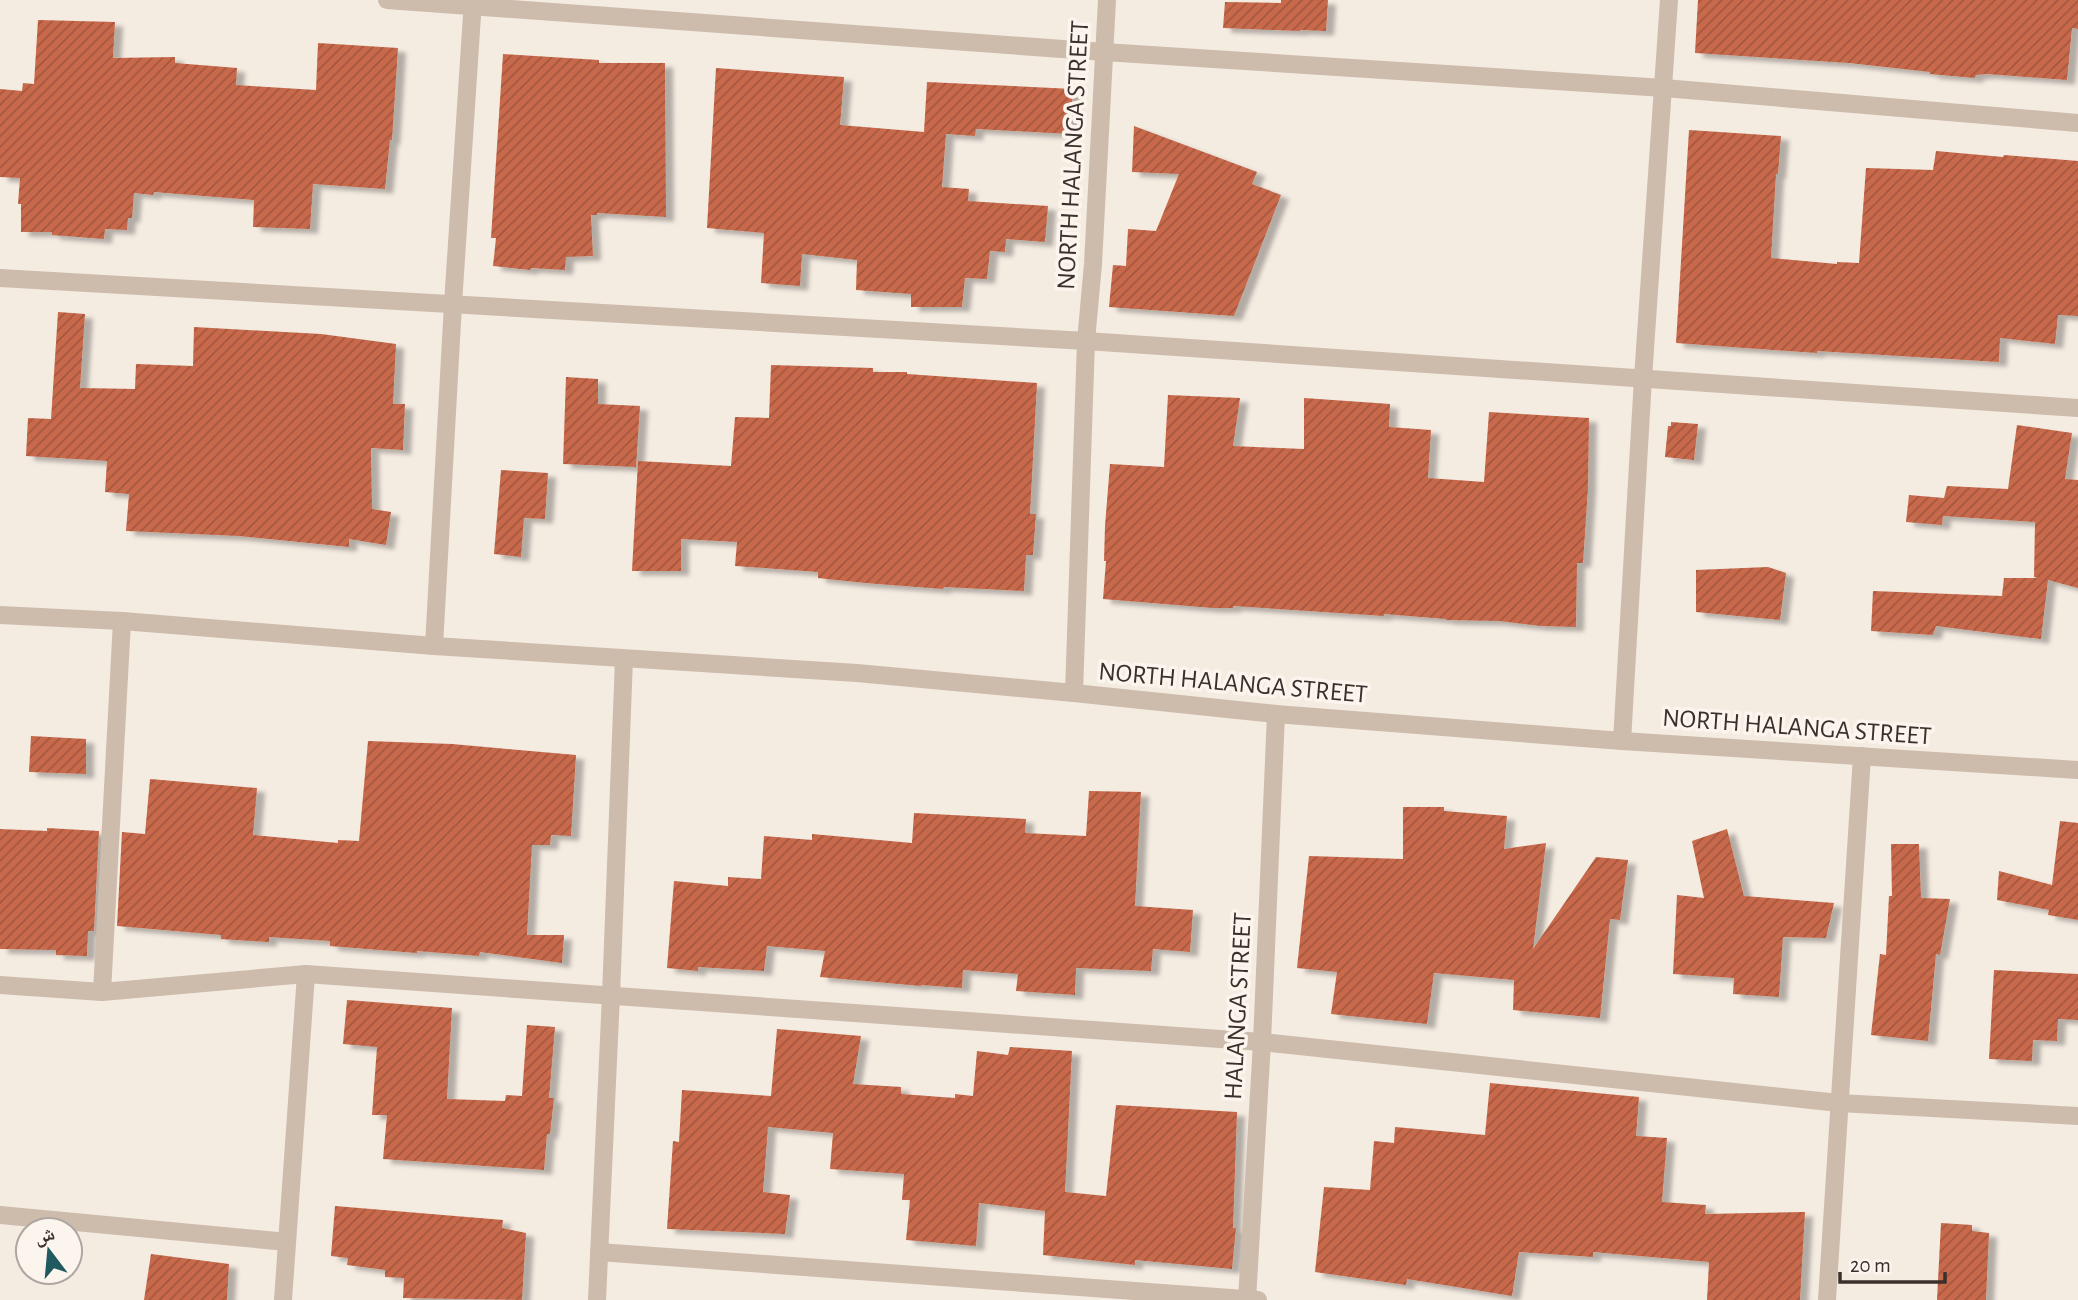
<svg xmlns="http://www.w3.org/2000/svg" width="2078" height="1300" viewBox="0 0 2078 1300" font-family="'Alegreya Sans','Noto Naskh Arabic',sans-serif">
  <defs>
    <pattern id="building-hatch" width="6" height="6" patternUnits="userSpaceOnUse" patternTransform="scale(1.75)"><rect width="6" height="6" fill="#c8694b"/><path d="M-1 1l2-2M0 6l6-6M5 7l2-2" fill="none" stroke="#a4573f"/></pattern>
    <filter id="shadow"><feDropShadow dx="8" dy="4.5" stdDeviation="2" flood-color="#0004"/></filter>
  </defs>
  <rect width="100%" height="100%" fill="#f4ebe1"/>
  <g fill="url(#building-hatch)" filter="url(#shadow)">
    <path d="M1281,0H1328L1326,31L1300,30V31L1223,28L1225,2L1281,3Z"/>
    <path d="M1698,0H2078V29L2072,28L2067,80L1987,74L1976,75L1975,78L1930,74V72L1849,63L1695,53Z"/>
    <path d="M38,20L115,22L113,58L175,57V63L237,68L236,85L316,90L318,43L398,48L392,140H390L385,189L313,184L310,229L253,227L254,200L154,192L153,195L134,193L132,218H128L127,230L105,229L104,239L52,235V232H21V204H18L20,178L0,177V89L22,91L23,83L34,84Z"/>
    <path d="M503,54L599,60V63H665L666,217L597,213V215H591L593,256L566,257L565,270L531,268L530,270L493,266L496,238H491Z"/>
    <path d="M716,68L844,77L840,125L924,132L927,82L1073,89L1070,134L976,129L975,136L946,134L942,187L969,189L968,201L1048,206L1045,242L1006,239L1005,252L990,251L987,279L965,278L962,307H911V294L856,290L857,260L802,254L800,286L761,283L764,233L707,228Z"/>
    <path d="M1134,126L1257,172L1252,184L1281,195L1234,316L1109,307L1113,265L1126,266L1128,229L1156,231L1179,174L1132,172Z"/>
    <path d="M1689,130L1781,136L1778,174H1776L1771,258L1837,264V262L1859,263L1866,168L1933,170L1936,151L2003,157L2004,155L2078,161V316L2058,315L2055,344L2000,338L1999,362L1817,351V353L1676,343Z"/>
    <path d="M58,312L85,314L80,388L135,389L136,364L193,366L194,327L321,334L396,344L393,404H405L403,450L371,448L372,509L391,512L386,545L349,539V547L239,536L126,531L129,494L105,492L107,461L26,456L28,418L51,419Z"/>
    <path d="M771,365L873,368V372H907V374L1037,383L1030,514H1036L1033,555H1026L1024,591L944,587L943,589L865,583L818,578V572L735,566L737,542L681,539V571H632L638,461L731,466L735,417L769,418Z"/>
    <path d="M566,377L598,379V404L640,406L636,467L563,464Z"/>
    <path d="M1168,395L1240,398L1233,446L1304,449V398L1390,404L1389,427L1431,430L1428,478L1484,482L1489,412L1589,418L1588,488L1583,563H1577L1576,627L1541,626L1499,621L1446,620V619L1384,614V616L1233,606V608H1213L1103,599L1106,561H1104L1105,526L1110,464L1164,467Z"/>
    <path d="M1671,422L1698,424L1694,460L1665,457L1668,426H1671Z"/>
    <path d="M2017,425L2072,433L2065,479L2078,480V588L2048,580L2041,639L1936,626L1933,635L1871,631L1873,591L2002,596L2004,578H2038L2034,577L2035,522L1943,516L1942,525L1906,522L1909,495L1944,498L1947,486L2008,489Z"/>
    <path d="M501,470L548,473L545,519L524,518L521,557L494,554Z"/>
    <path d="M1768,567L1786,573L1780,620L1696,612V570Z"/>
    <path d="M31,736L86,739V774L29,772Z"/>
    <path d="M368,741L452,744L576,755L571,836L551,835L550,845H532L527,935H564L562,963L480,952L479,956L417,951V953L330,946V941L269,937V942L221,939V935L117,926L122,832L145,834L150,779L257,788L253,835L338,843V840L359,841Z"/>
    <path d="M1089,791L1141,792L1135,906L1193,910L1190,952L1153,949L1151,971L1076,968L1075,995L1016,991L1018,974L963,970L962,988L921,985V986L820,977L825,951L767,946L764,971L698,967V971L667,968L674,881L728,886V877L761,879L764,836L812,840V834L912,843L914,813L1026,819L1025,833L1086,836Z"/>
    <path d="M1403,807H1444V811L1507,816L1504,849L1546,843L1533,949L1596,857L1628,860L1620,920L1610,919L1600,1018L1513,1010L1514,980L1434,973L1427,1024L1331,1014L1337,972L1297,968L1309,856L1403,859Z"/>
    <path d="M2060,821L2078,823V920L2048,915L2049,910L1997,900L1999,871L2052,885Z"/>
    <path d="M47,828L99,831L94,931H88L87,956L56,955V950L0,949V829L47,831Z"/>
    <path d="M1727,829L1744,896L1834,903L1826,938L1783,937L1779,997L1733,994L1734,978L1673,974L1677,895L1704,898L1692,841Z"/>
    <path d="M1891,844H1919L1921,898L1950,899L1940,955L1936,954L1928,1041L1871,1035L1880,954L1886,955L1889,896H1892Z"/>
    <path d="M1994,970L2078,974V1020L2058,1019L2057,1041L2033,1040L2032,1061L1989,1059Z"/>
    <path d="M347,1000L452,1008L447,1099L505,1101L506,1095L522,1096L527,1025L555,1027L549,1098H554L550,1134H547L544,1170L383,1159L387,1115H372L377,1047L343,1044Z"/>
    <path d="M777,1029L861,1036L853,1084L901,1087V1094L955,1098V1094L973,1096L977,1051L1008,1055L1010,1047L1072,1051L1065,1192L1106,1196L1116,1105L1237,1112L1233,1228H1236L1232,1269L1135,1260V1265L1043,1255L1045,1211L979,1203L976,1246L906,1240L910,1200H902L904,1174L830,1169L833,1133L768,1127L763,1192L790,1195L785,1234L667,1229L673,1141L679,1142L682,1090L771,1096Z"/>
    <path d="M1490,1083L1639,1097L1636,1136L1667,1138L1662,1202L1706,1205L1705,1214L1805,1212L1800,1300H1707L1709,1262L1593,1252V1257L1519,1252L1512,1296L1407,1279L1406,1285L1315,1272L1324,1187L1370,1190L1374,1141L1394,1143L1395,1127L1485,1135Z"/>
    <path d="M335,1206L503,1220L502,1228L526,1233L522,1300L403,1298L404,1278L385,1277V1270L347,1265L348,1258L331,1256Z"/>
    <path d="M1941,1223L1972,1225V1231L1989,1233L1986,1300H1937Z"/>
    <path d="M151,1254L229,1264L227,1300H144Z"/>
  </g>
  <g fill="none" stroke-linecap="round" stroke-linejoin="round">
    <g stroke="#cdbbac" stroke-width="18">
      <path d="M387,0L1104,52L1664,88L2078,123"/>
      <path d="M1107,0L1093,264L1086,341L1074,693L1276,714"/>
      <path d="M0,278L1086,341L2078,408"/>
      <path d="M0,615L122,621L434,646L857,673L1074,693"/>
      <path d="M434,646L453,304L473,0"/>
      <path d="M1622,741L1643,378L1669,0"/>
      <path d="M0,985L102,992L306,974L1262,1042L1839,1103L2078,1116"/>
      <path d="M102,992L122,621"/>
      <path d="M0,1215L287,1242"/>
      <path d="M599,1252L1258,1300"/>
      <path d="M283,1300L306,974"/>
      <path d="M597,1300L611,995L624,659"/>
      <path d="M1827,1300L1862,756"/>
    </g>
    <path stroke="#cdbbac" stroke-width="18" d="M1247,1300L1262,1042L1276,714L1622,741L2078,770"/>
  </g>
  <g text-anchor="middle" stroke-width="7" stroke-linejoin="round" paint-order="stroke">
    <g font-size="26" fill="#3b302b" stroke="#fbf5ee">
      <text transform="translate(1072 155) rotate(-87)" y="9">NORTH HALANGA STREET</text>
      <text transform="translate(1233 682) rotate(5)" y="9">NORTH HALANGA STREET</text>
      <text transform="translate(1797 726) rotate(4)" y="9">NORTH HALANGA STREET</text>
      <text transform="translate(1237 1006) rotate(-87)" y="9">HALANGA STREET</text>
    </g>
  </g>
  <g transform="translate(49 1251) rotate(344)"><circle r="33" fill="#fbf5ee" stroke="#aea6a0" stroke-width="2"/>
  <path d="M0-5L12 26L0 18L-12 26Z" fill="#1f5a5e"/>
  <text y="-10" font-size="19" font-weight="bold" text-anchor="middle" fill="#3b302b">ش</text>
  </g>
  <path d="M1840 1272v10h105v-10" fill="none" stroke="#3b302b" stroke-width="3.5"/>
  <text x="1850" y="1272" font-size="21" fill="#3b302b" stroke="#fbf5ee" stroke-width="5" paint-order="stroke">20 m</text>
</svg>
